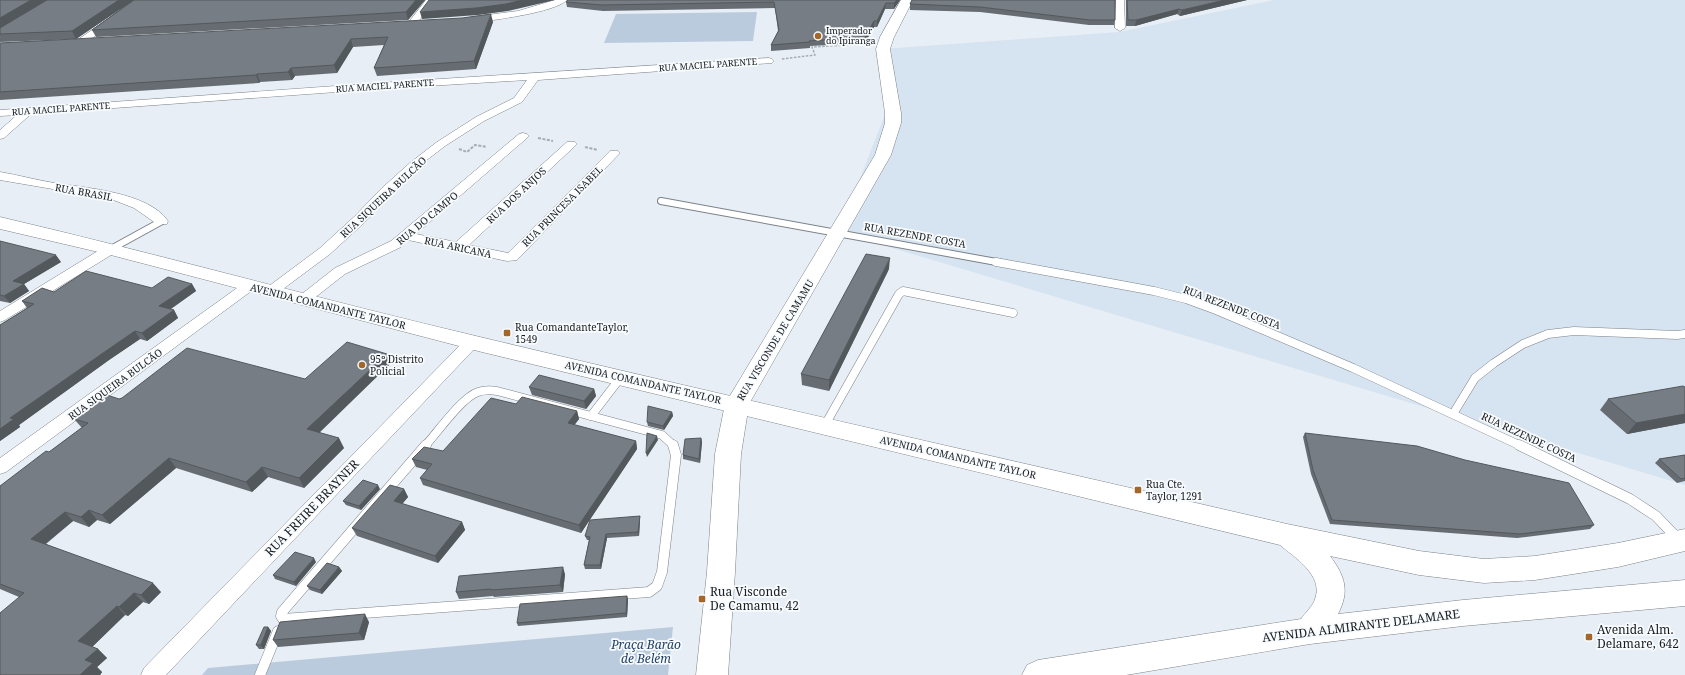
<svg xmlns="http://www.w3.org/2000/svg" width="1685" height="675" viewBox="0 0 1685 675" font-family="'Noto Serif',serif">
  <rect width="100%" height="100%" fill="#e7eef6"/>
  <path fill="#d6e3f0" d="M1274,0H1685V485L839,232L891,99L883,49L1119,32Z"/>
  <g fill="#bbcbde">
    <path d="M757,12L753,41L604,43L616,14Z"/>
    <path d="M673,627L668,675H202L208,668Z"/>
  </g>
  <g fill="none" stroke-linecap="round" stroke-linejoin="round">
    <defs>
      <g id="lane-far2">
        <path d="M661,201L1002,263"/>
        <path d="M111,249L162,221"/>
      </g>
      <g id="lane-far1">
        <path d="M996,262L1154,291L1186,299L1216,310L1353,368L1521,446"/>
        <path d="M1453,414L1475,378L1494,363L1523,344L1548,334L1574,331L1677,335L1685,334"/>
        <path d="M591,416L621,377"/>
        <path d="M825,425L899,294L903,291L1013,313"/>
        <path d="M425,446C437,433 462,397 478,392C484,390 491,390 497,391L662,435L674,446"/>
      </g>
      <g id="lane">
        <path d="M426,445L282,612L281,616L283,619L649,592L657,586L662,572L676,455L673,445"/>
        <path d="M1519,445L1630,499L1656,516L1679,540"/>
        <path d="M260,675L278,631"/>
      </g>
      <g id="street">
        <path d="M136,0H146L82,45H76L74,43L76,41Z"/>
        <path d="M426,0H435L414,27H408L406,25L408,23Z"/>
        <path d="M555,0H567C554,13 492,20 472,23L467,20L472,17L518,11Z"/>
        <path d="M1116,0H1124L1125,28L1120,31L1115,28Z"/>
        <path d="M769,58L772,59L774,61L772,63L538,80L522,102L484,121L445,146L419,166L390,194L365,222L330,254L275,295L270,296L265,295L263,292L265,289L320,248L355,216L382,188L411,162L437,142L476,117L514,98L527,80L378,89L31,114L4,138L0,139V130L17,115L0,116V110L378,83Z"/>
        <path d="M523,133L527,134L529,136L527,138L416,234L456,242L567,142H575L577,144L575,146L469,245L508,253L610,151H618L620,153L517,260L507,261L408,240L401,247L345,274L308,303L303,304L298,303L296,300L298,297L335,268L391,241L519,134Z"/>
        <path d="M0,172C18,175 36,180 54,183C86,188 148,192 168,221L167,224H157L134,208L111,199L0,180Z"/>
        <path d="M111,245L116,246L118,249L116,252L5,320L0,322V311L106,246Z"/>
        <path d="M249,282L254,283L256,286L254,289L6,472L0,474V458L244,283Z"/>
        <path d="M472,337L477,338L480,342L477,346L166,675H141L144,668L467,338Z"/>
      </g>
      <path id="secondary" d="M901,0H913L894,37L890,49L901,113V123L891,155L749,404L741,454L735,572L728,675H696L707,572L715,454L725,404L875,155L885,123V113L876,49L880,37Z"/>
      <path id="primary" d="M0,217C162,255 322,300 484,338C751,402 1019,462 1287,524L1419,551L1484,559L1535,556L1618,543L1685,529V551L1618,567L1535,580L1484,583L1419,575L1330,556C1345,576 1350,591 1338,614L1463,600L1685,580V606L1463,626L1310,644L1126,675H1022L1027,665L1038,660L1301,619C1305,613 1313,606 1315,599C1324,575 1294,557 1280,545L482,352L107,254L0,229Z"/>
    </defs>
    <use href="#lane-far2" stroke="#7c8289" stroke-width="8"/>
    <use href="#lane-far1" stroke="#7c8289" stroke-width="9"/>
    <use href="#lane" stroke="#7c8289" stroke-width="11"/>
    <use href="#street" stroke="#7c8289" stroke-width="1"/>
    <use href="#secondary" stroke="#7c8289" stroke-width="1"/>
    <use href="#primary" stroke="#7c8289" stroke-width="1"/>
    <path stroke="#a7acb3" stroke-width="1.5" stroke-dasharray="2.5 1.5" stroke-linecap="butt" d="M782,59L815,55L812,47L867,44"/>
    <g stroke="#a7acb3" stroke-width="2" stroke-dasharray="3 1.5" stroke-linecap="butt">
      <path d="M538,138L553,141"/>
      <path d="M585,147L598,150"/>
      <path d="M459,149L467,152L475,145L487,147"/>
    </g>
    <use href="#lane-far2" stroke="#fff" stroke-width="6"/>
    <use href="#lane-far1" stroke="#fff" stroke-width="8"/>
    <use href="#lane" stroke="#fff" stroke-width="10"/>
    <use href="#street" fill="#fff" fill-rule="evenodd"/>
    <use href="#secondary" fill="#fff" fill-rule="evenodd"/>
    <use href="#primary" fill="#fff" fill-rule="evenodd"/>
  </g>
  <g fill="#666c72">
    <path d="M0,0H425L408,20L96,37L92,30L132,1L76,39L0,42Z"/>
    <path d="M900,0L894,9H885L877,27H874L865,43L810,46V48L771,51V45L778,31L775,8L603,11L567,7L566,2Z"/>
    <path d="M912,0L1115,20L1114,25H1089L980,12L910,10V4Z"/>
    <path d="M1126,0H1247L1180,16L1177,14L1135,26H1126Z"/>
    <path d="M493,22L476,69L377,76L374,68L384,45L353,47L337,73L295,76L292,80L260,82L259,83L0,100V43Z"/>
    <path d="M0,241L61,262L24,284L29,291L10,303L0,301Z"/>
    <path d="M889,269L829,391L802,385L801,374Z"/>
    <path d="M192,284L196,291L170,309L174,310L178,318L147,341L140,339L109,360L19,425L20,427L0,441V325L27,308L22,301L54,292L152,288Z"/>
    <path d="M387,354L391,363L319,432L344,448L304,488L268,477L252,492L176,468L110,524L97,520L89,527L73,521L46,544L161,592L149,604L143,602L128,616L125,615L92,647L98,649L107,658L97,667L102,672L100,675H0L19,597L0,589V486L49,452L82,428L74,419L119,399L305,379Z"/>
    <path d="M529,387L594,389L596,396L586,409L532,395Z"/>
    <path d="M1685,387V423L1627,434L1600,410L1608,399Z"/>
    <path d="M516,404L577,411L579,419L574,425L636,441L637,449L581,533L423,485L420,478L427,470L416,467L412,459L443,451Z"/>
    <path d="M672,412L673,416L664,430L648,426L647,422Z"/>
    <path d="M1305,433L1594,525L1590,529L1517,538L1330,524L1311,474L1303,437Z"/>
    <path d="M701,438L702,442L700,463L683,459V455Z"/>
    <path d="M1685,455V481L1677,483L1655,463L1659,459Z"/>
    <path d="M380,489L361,510L346,505L343,501Z"/>
    <path d="M404,489L408,497L402,504L462,522L465,530L438,563L357,536L352,528Z"/>
    <path d="M640,516V520L639,536L607,538L601,569H585L584,565L589,540H587L585,536Z"/>
    <path d="M316,562L296,586L275,579L273,575Z"/>
    <path d="M339,567L342,571L322,594L310,590L307,586Z"/>
    <path d="M565,574L563,592L494,597L493,596L459,599L456,592Z"/>
    <path d="M627,596L628,600L627,617L518,626L517,623Z"/>
    <path d="M369,622L364,640L278,647L273,640Z"/>
    <path d="M268,627L271,631L264,649H259L256,645Z"/>
  </g>
  <g fill="#53585c">
    <path d="M31,0H47L0,28V18Z"/>
    <path d="M119,0H134L76,39L72,31Z"/>
    <path d="M416,0H425L408,20L406,12Z"/>
    <path d="M523,0H555L508,11L478,15L422,19L420,12Z"/>
    <path d="M897,0H900L894,9V3Z"/>
    <path d="M1225,0H1247L1180,16L1182,10Z"/>
    <path d="M886,3L885,9L877,27V21Z"/>
    <path d="M1179,9L1177,14L1135,26L1136,20Z"/>
    <path d="M491,14L493,22L476,69L474,61Z"/>
    <path d="M874,21V27L865,43V37Z"/>
    <path d="M351,39L353,47L337,73L334,65Z"/>
    <path d="M291,68L295,76L292,80L288,72Z"/>
    <path d="M257,74L260,82L259,83L256,75Z"/>
    <path d="M56,255L61,262L24,284L29,291L10,303L4,296L13,281Z"/>
    <path d="M890,258L889,269L829,391V380Z"/>
    <path d="M192,284L196,291L164,314L159,306Z"/>
    <path d="M174,310L178,318L147,341L142,333Z"/>
    <path d="M135,331L140,339L109,360L19,425L20,427L0,441V429L10,418L103,353Z"/>
    <path d="M387,354L391,363L313,439L307,429Z"/>
    <path d="M594,389L596,396L586,409L584,401Z"/>
    <path d="M577,411L579,419L570,431L568,423Z"/>
    <path d="M672,412L673,416L664,430L663,426Z"/>
    <path d="M1685,414V423L1627,434L1636,423Z"/>
    <path d="M657,436L658,440L647,457L646,453Z"/>
    <path d="M339,438L344,448L304,488L299,478Z"/>
    <path d="M701,438L702,442L700,463L699,459Z"/>
    <path d="M636,441L637,449L581,533L579,525Z"/>
    <path d="M169,458L176,468L110,524L102,515Z"/>
    <path d="M262,467L268,477L252,492L246,482Z"/>
    <path d="M378,485L380,489L361,510L359,506Z"/>
    <path d="M404,489L408,497L398,509L394,501Z"/>
    <path d="M89,510L97,520L89,527L81,517Z"/>
    <path d="M65,512L73,521L40,548L31,539Z"/>
    <path d="M640,516V520L639,536L638,532Z"/>
    <path d="M462,522L465,530L438,563L435,556Z"/>
    <path d="M606,534L607,538L601,569L600,565Z"/>
    <path d="M314,558L316,562L296,586L294,582Z"/>
    <path d="M339,567L342,571L322,594L320,590Z"/>
    <path d="M563,567L565,574L563,592L560,585Z"/>
    <path d="M153,583L161,592L149,604L141,595Z"/>
    <path d="M134,593L143,602L128,616L119,607Z"/>
    <path d="M627,596L628,600L627,617L626,613Z"/>
    <path d="M117,606L125,615L88,651L78,641Z"/>
    <path d="M365,614L369,622L364,640L359,633Z"/>
    <path d="M268,627L271,631L264,649L261,645Z"/>
    <path d="M98,649L107,658L97,667L102,672L100,675H80L85,660Z"/>
  </g>
  <g fill="#777d84" stroke="#53585c">
    <path d="M0,0H31L0,18Z"/>
    <path d="M47,0H119L72,31L0,34V28Z"/>
    <path d="M134,0H416L406,12L92,30Z"/>
    <path d="M429,0H523L506,4L476,8L420,12Z"/>
    <path d="M568,0H897L894,3H886L877,21H874L865,37L809,41L810,42L771,45L779,30L774,2L602,5L566,2Z"/>
    <path d="M912,0H1115V20H1090L980,7L910,4Z"/>
    <path d="M1127,0H1225L1182,10L1179,9L1136,20H1128Z"/>
    <path d="M491,14L474,61L374,68L388,37L351,39L334,65L291,68L288,72L257,74L256,75L0,92V43L462,18Z"/>
    <path d="M0,241L56,255L13,281L24,284L4,296L0,295Z"/>
    <path d="M866,254L890,258L829,380L801,374Z"/>
    <path d="M86,271L152,288L168,277L192,284L159,306L174,310L142,333L135,331L103,353L10,418L14,419L0,429V325L34,304L22,301L42,288L54,292Z"/>
    <path d="M347,342L387,354L307,429L339,438L299,478L262,467L246,482L169,458L102,515L89,510L81,517L65,512L31,539L153,583L141,595L134,593L119,607L117,606L78,641L98,649L85,660L93,663L80,675H0V613L24,593L0,584V486L46,451L49,452L88,423L74,419L107,395L119,399L122,398L187,348L305,379Z"/>
    <path d="M539,375L594,389L584,401L529,387Z"/>
    <path d="M1683,386L1685,387V414L1636,423L1608,399Z"/>
    <path d="M522,397L577,411L568,423L636,441L579,525L420,478L432,464L412,459L424,447L443,451L491,398L516,404Z"/>
    <path d="M648,406L672,412L663,426L647,422Z"/>
    <path d="M647,433L657,436L646,453Z"/>
    <path d="M1305,433L1417,446L1465,460L1569,483L1594,525L1520,534L1332,520L1313,470Z"/>
    <path d="M701,438L699,459L683,455L685,439Z"/>
    <path d="M1685,455V478L1681,479L1659,459Z"/>
    <path d="M363,480L378,485L359,506L343,501Z"/>
    <path d="M390,485L404,489L394,501L462,522L435,556L352,528Z"/>
    <path d="M640,516L638,532L606,534L600,565H584L590,537L585,536L590,520Z"/>
    <path d="M295,552L314,558L294,582L273,575Z"/>
    <path d="M327,563L339,567L320,590L307,586Z"/>
    <path d="M563,567L560,585L491,590V589L456,592L459,576Z"/>
    <path d="M627,596L626,613L517,623L520,604Z"/>
    <path d="M365,614L359,633L273,640L280,622Z"/>
    <path d="M264,627H268L261,645H256Z"/>
  </g>
  <g fill="#a3672a" stroke="#f8fbfe" stroke-width="1.5">
    <circle cx="818" cy="36" r="4"/>
    <rect x="503" y="329" width="8" height="8" rx="2"/>
    <circle cx="362" cy="365" r="4"/>
    <rect x="1134" y="486" width="8" height="8" rx="2"/>
    <rect x="698" y="595" width="8" height="8" rx="2"/>
    <rect x="1585" y="633" width="8" height="8" rx="2"/>
  </g>
  <g text-anchor="middle" stroke-width="3.5" stroke-linejoin="round" paint-order="stroke">
    <g font-size="9" fill="#181b1e" stroke="#f8fbfe" text-anchor="start">
      <text x="826" y="34">Imperador<tspan x="826" dy="10">do Ipiranga</tspan></text>
    </g>
    <g font-size="9" fill="#181b1e" stroke="#f8fbfe">
      <text transform="translate(708 65) rotate(-4)" y="3">RUA MACIEL PARENTE</text>
      <text transform="translate(385 86) rotate(-4)" y="3">RUA MACIEL PARENTE</text>
      <text transform="translate(61 109) rotate(-4)" y="3">RUA MACIEL PARENTE</text>
    </g>
    <g font-size="10" fill="#181b1e" stroke="#f8fbfe">
      <text transform="translate(84 192) rotate(10)" y="4">RUA BRASIL</text>
      <text transform="translate(516 195) rotate(-43)" y="4">RUA DOS ANJOS</text>
      <text transform="translate(383 197) rotate(-43)" y="4">RUA SIQUEIRA BULCÃO</text>
      <text transform="translate(562 206) rotate(-45)" y="4">RUA PRINCESA ISABEL</text>
      <text transform="translate(427 218) rotate(-40)" y="4">RUA DO CAMPO</text>
      <text transform="translate(915 235) rotate(10)" y="4">RUA REZENDE COSTA</text>
      <text transform="translate(458 247) rotate(12)" y="4">RUA ARICANA</text>
      <text transform="translate(328 306) rotate(14)" y="4">AVENIDA COMANDANTE TAYLOR</text>
      <text transform="translate(1232 307) rotate(21)" y="4">RUA REZENDE COSTA</text>
      <text transform="translate(775 340) rotate(-59)" y="4">RUA VISCONDE DE CAMAMU</text>
      <text transform="translate(643 382) rotate(13)" y="4">AVENIDA COMANDANTE TAYLOR</text>
      <text transform="translate(115 384) rotate(-36)" y="4">RUA SIQUEIRA BULCÃO</text>
      <text transform="translate(1529 437) rotate(25)" y="4">RUA REZENDE COSTA</text>
      <text transform="translate(958 457) rotate(13)" y="4">AVENIDA COMANDANTE TAYLOR</text>
    </g>
    <g font-size="10" fill="#181b1e" stroke="#f8fbfe" text-anchor="start">
      <text x="515" y="331">Rua ComandanteTaylor,<tspan x="515" dy="12">1549</tspan></text>
      <text x="370" y="363">95º Distrito<tspan x="370" dy="12">Policial</tspan></text>
      <text x="1146" y="488">Rua Cte.<tspan x="1146" dy="12">Taylor, 1291</tspan></text>
    </g>
    <g font-size="12" fill="#181b1e" stroke="#f8fbfe">
      <text transform="translate(312 508) rotate(-46)" y="4">RUA FREIRE BRAYNER</text>
      <text transform="translate(1361 626) rotate(-7)" y="4">AVENIDA ALMIRANTE DELAMARE</text>
    </g>
    <g font-size="12" fill="#181b1e" stroke="#f8fbfe" text-anchor="start">
      <text x="710" y="596">Rua Visconde<tspan x="710" dy="14">De Camamu, 42</tspan></text>
      <text x="1597" y="634">Avenida Alm.<tspan x="1597" dy="14">Delamare, 642</tspan></text>
    </g>
    <g font-size="12" font-style="italic" fill="#204165" stroke="#f8fbfe">
      <text x="646" y="649">Praça Barão<tspan x="646" dy="14">de Belém</tspan></text>
    </g>
  </g>
</svg>
